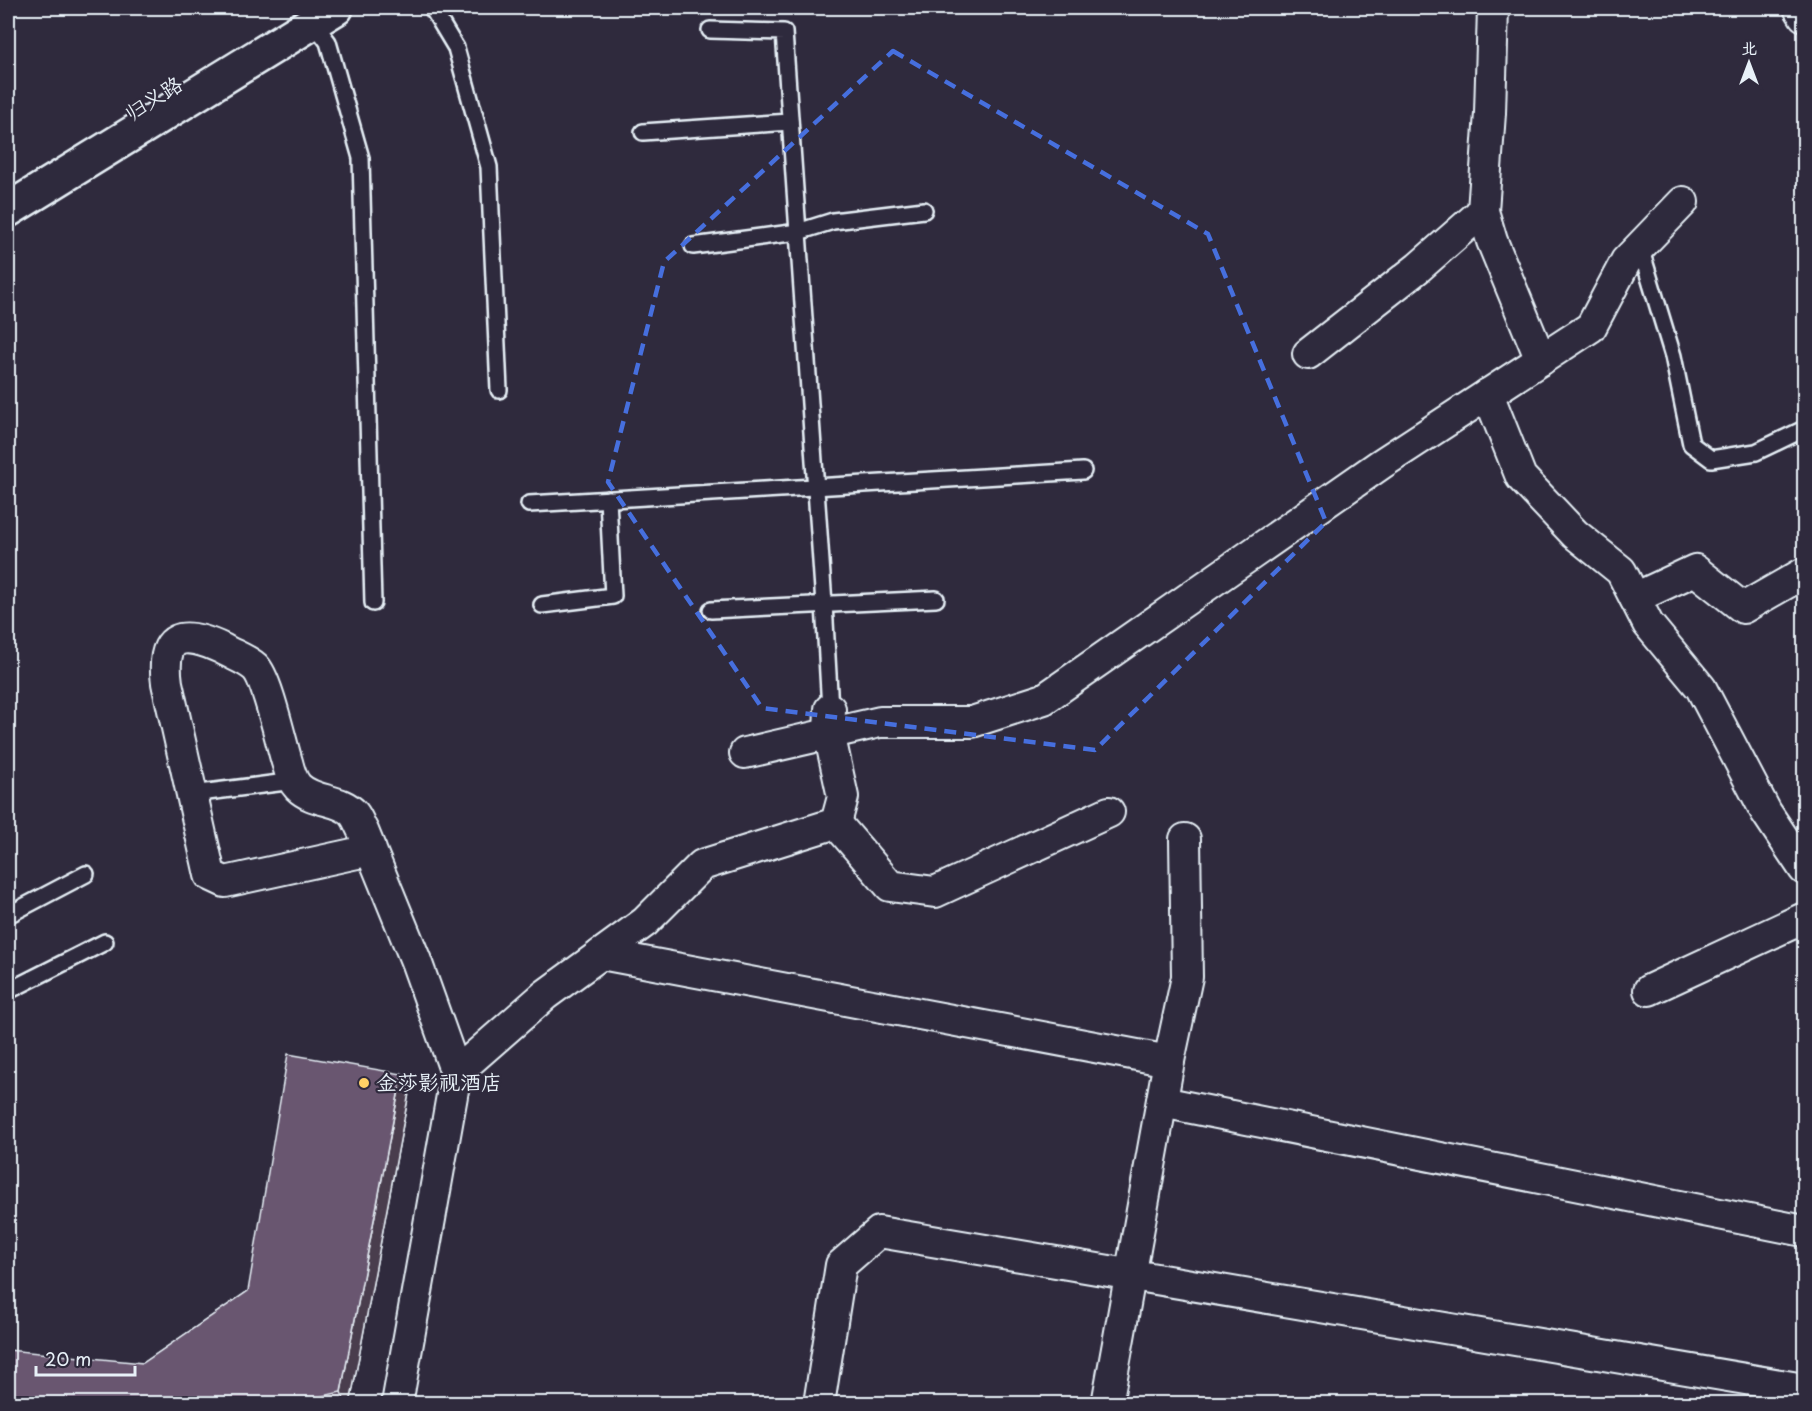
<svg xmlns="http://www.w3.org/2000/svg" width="1812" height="1411" viewBox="0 0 1812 1411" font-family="'Playpen Sans','LXGW WenKai TC',sans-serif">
  <rect width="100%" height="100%" fill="#2f2a3d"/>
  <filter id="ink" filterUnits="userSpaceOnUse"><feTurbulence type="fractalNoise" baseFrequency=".0167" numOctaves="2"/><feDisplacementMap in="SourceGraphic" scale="12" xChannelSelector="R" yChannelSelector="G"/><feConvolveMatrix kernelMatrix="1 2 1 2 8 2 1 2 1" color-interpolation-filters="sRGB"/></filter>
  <g filter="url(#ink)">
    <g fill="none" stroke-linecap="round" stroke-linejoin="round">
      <defs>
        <g id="lane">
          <path d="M432,8L456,48L489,167L499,390"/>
          <path d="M313,22L328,42L361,158L373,603"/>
          <path d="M710,30L784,32L824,604L830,709"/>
          <path d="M643,132L790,122"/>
          <path d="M693,246L798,232L833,221L924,210"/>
          <path d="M1640,247L1673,356L1691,444L1711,459L1756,452L1804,429"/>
          <path d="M529,504L1083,471"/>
          <path d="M542,605L613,596L608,499"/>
          <path d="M711,610L936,599"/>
          <path d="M192,794L294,781"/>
          <path d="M8,915L86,874"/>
          <path d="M8,991L105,942"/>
        </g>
        <g id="street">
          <path d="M1493,8L1490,113L1483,211L1492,241L1541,360"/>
          <path d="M1799,8L1804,16"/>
          <path d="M1308,354L1418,268L1483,211"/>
          <path d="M1488,394L1521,477L1575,534L1621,571L1648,624L1701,688L1766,812L1804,869"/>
          <path d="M1635,598L1695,570L1743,608L1804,573"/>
          <path d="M745,753L880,722H972L1044,699L1381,464L1591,327L1626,261L1683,202"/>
          <path d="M836,823L890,886L935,892L1109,812"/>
          <path d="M371,850L225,882L210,875L167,683C160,633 183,630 223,649C233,655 246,659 255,667C267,678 281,743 287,762C289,770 292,781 298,787C314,803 341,798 354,814C358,819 360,826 363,831L416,961L456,1073L397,1404"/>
          <path d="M601,954L1169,1061"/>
          <path d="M1649,990L1804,918"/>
          <path d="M456,1073L545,995L645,922L702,865L836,823L843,797L829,733L830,709"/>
          <path d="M1162,1102L1804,1231"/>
          <path d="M819,1404L841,1265L879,1232L1804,1389"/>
          <path d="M1107,1404L1169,1061L1187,977L1185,839"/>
        </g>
        <path id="secondary" d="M8,210L336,8"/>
      </defs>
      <use href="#lane" stroke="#e8f1f8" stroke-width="20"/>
      <use href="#street" stroke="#e8f1f8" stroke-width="34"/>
      <use href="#secondary" stroke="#e8f1f8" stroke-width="38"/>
      <use href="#lane" stroke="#2f2a3d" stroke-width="15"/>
      <use href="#street" stroke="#2f2a3d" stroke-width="30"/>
      <use href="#secondary" stroke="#2f2a3d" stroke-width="33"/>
    </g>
    <path fill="#5a4a5f" stroke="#e8f1f8" stroke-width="1.5" d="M402,1074L409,1093L350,1404H8L143,1363L248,1291Z"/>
    <path fill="#4a3c4e" stroke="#e8f1f8" stroke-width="1.5" d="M402,1074L409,1093L350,1404H346L341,1392Z"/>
    <path fill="#69566f" stroke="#e8f1f8" stroke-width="1.5" d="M288,1054L402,1074L341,1392L289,1404H8V1350L143,1363L248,1291Z"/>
  </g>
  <path fill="none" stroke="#466fde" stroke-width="4.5" stroke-dasharray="12 8" stroke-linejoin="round" d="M893,51L1208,234L1326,522L1095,750L762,708L608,482L664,262Z"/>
  <circle fill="#ffd166" stroke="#2f2a3d" stroke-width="2" cx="364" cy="1083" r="6"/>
  <g text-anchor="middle" stroke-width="4.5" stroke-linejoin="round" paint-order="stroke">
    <g font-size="21" fill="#e8f1f8" stroke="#2f2a3d">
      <text transform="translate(154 99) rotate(-32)" y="7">归义路</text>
    </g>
    <g font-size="21" fill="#e8f1f8" stroke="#2f2a3d" text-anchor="start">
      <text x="376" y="1090">金莎影视酒店</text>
    </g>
  </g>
  <rect width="1812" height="1411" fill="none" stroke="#2f2a3d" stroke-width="30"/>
  <rect x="15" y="15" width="1782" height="1381" fill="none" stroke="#e8f1f8" stroke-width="2" filter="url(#ink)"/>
  <g transform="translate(1749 63)" stroke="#2f2a3d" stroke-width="4.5" paint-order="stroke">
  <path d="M0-4.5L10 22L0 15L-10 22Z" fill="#e8f1f8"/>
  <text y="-9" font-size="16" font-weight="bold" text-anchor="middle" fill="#e8f1f8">北</text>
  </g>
  <path d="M36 1366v9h99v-9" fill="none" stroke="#e8f1f8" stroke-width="3"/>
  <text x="45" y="1366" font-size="18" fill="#e8f1f8" stroke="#2f2a3d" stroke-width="4.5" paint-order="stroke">20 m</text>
</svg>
